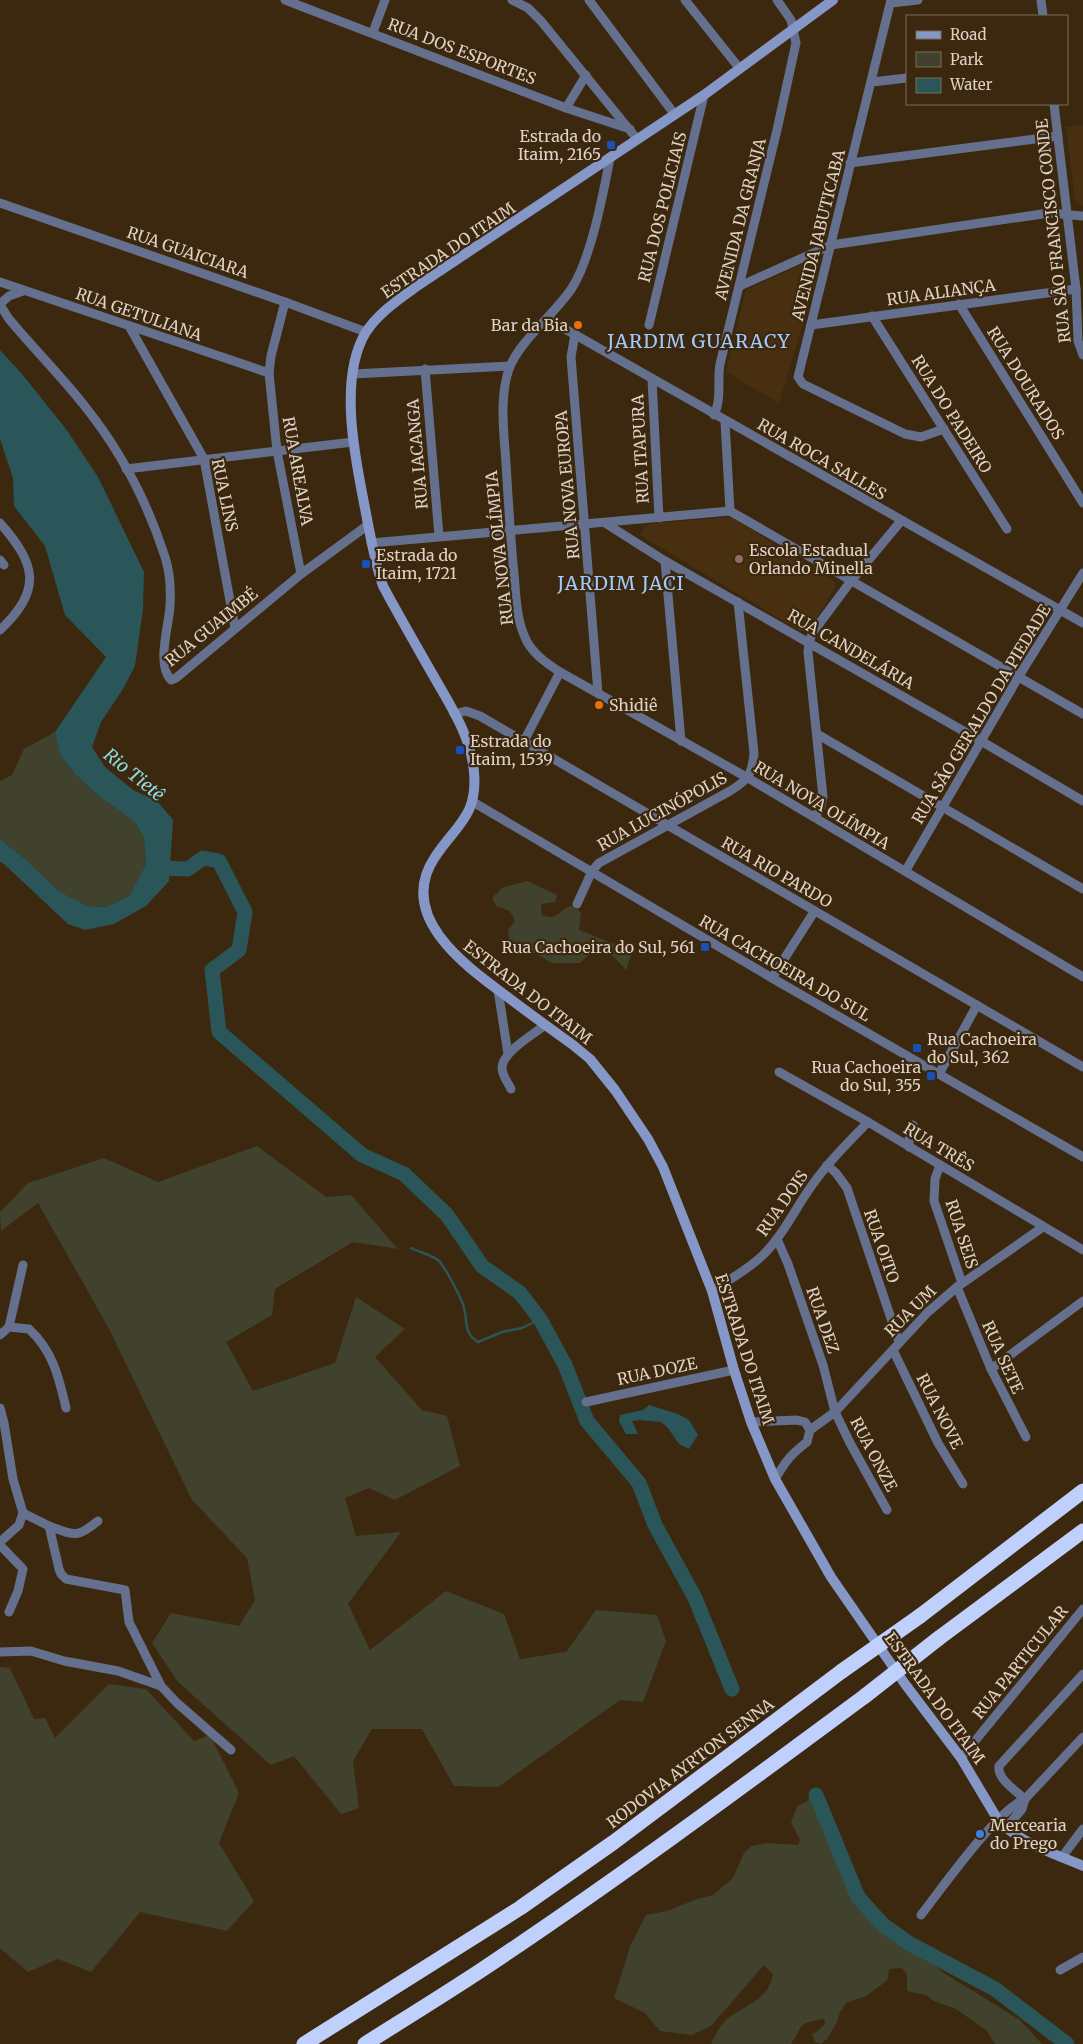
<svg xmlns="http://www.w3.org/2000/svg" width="1083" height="2044" viewBox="0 0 1083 2044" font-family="Merriweather,serif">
  <rect width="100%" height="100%" fill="#3b280f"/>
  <g fill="#472f0f">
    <path d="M1083,125V206L1075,200L1066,127Z"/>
    <path d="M807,262L814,265L818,274L779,403L726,372L746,290Z"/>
    <path d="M732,517L835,582V588L810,629L800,631L640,535L648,524Z"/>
  </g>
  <g fill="#40422d">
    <path d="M55,732L60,755L76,775L99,796L135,822L144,838L146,864L129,896L106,907L87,906L59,891L25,859L0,839V781L12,775L24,749Z"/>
    <path d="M527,881L557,895L555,902L541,904L542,915C557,922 559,909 571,906L581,912L579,930L612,943L626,945L635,943L626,970L613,956L595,949L580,963H552L509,939L508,930L515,921L510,911L496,906L492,898L502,888Z"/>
    <path d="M257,1146L326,1197L351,1195L398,1249L353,1242L275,1289L272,1315L226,1342L253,1391L335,1363L356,1297L405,1329L375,1357L422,1410L447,1416L460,1466L395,1500L369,1488L345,1498L356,1536L401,1532L348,1604L370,1650L446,1591L504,1614L520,1659L566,1652L596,1610L657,1615L666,1641L643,1702L620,1700L498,1787L454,1786L422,1729H372L353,1761L359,1808L341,1814L294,1756L271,1765L178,1682L152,1643L171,1613L239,1626L255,1600L247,1558L192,1500L109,1329L38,1203L1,1231L0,1212L28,1183L104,1158L158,1182Z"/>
    <path d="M0,1667L10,1668L34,1719L45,1718L55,1738L109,1684L146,1689L194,1741L210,1735L239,1793L219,1843L254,1901L227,1931L140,1912L91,1972L58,1959L28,1972L0,1948Z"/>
    <path d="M810,1797L824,1804L830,1813L841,1867L850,1891L856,1901L879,1928L926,1961L935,1965L942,1972L1020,2020L1042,2044H995L987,2031L956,2009L934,2001L926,1995L907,1991V1975L902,1968L889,1969L888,1978L885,1982L866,1996L846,2003L840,2012L837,2022L827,2039L821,2044L815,2042L812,2034L818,2031L826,2022L823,2019C796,2024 804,2024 791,2044H712L711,2042C716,2035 720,2025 727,2019C745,2004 768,2002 773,1974L764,1965L711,2026L692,2035L660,2031L645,2013L614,1998L630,1947L646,1915L667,1911L697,1899L713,1895L733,1878L744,1853L751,1846L768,1843L798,1845L800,1840L791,1822L798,1805L806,1802Z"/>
  </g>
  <g fill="#2a5659">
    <path d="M0,350L22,374L66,429L98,477L144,572L143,609L135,666L123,689L101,722L92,747L105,767L133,790L157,801L173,820L169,881L146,906L114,924L85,930L68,924L4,864L0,862V839L25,859L59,891L87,906L106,907L129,896L146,864L144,838L135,822L99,796L76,775L60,755L55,732L106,657L65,615L45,546L14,506L13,478L0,439Z"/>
    <path d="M649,1405L678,1414L689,1420L698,1435L689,1449L679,1444L668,1428L661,1422L639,1420L632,1421L638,1434H626L619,1421L620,1415L643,1410Z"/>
  </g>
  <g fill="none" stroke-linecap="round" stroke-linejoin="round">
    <path stroke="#2a5659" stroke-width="2.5" d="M411,1248C419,1252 432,1255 439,1261C445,1267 463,1301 464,1308C468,1322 463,1333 478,1342L502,1332L522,1328L540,1319"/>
    <g stroke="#2a5659" stroke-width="15">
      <path d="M161,868L188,869L203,858L219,861L245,912L239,950L212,970L219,1032L362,1155L404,1174L447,1215L482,1266L520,1293L540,1319L565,1365L587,1421L639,1483L655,1525L695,1598L732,1689"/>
      <path d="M816,1795L858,1897L883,1925L910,1944L995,1989L1067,2044"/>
    </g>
    <g stroke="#65708e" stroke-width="9">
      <path d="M285,0L566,108L630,129"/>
      <path d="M512,0L528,8L541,21L637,139"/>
      <path d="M589,0L675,115"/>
      <path d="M685,0L740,69"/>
      <path d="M891,0L798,377L803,384L905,434L921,437L944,429"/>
      <path d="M1041,0L1043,16"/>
      <path d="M891,3L918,0"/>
      <path d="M373,32L385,0"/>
      <path d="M872,82L907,78"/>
      <path d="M1054,104L1076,289L1078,341L1083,355"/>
      <path d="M566,108L586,75"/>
      <path d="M610,158C603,195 591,258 572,288C555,314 519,341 509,369C499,398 504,433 506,463C508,497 510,530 513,564C516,587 515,614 524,635C530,652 546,663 560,672L748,778L1083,977"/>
      <path d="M850,163L1058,136"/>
      <path d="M0,203L285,302L366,332"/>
      <path d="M0,282L269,373"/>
      <path d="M740,286L831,245L1049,213L1083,216"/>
      <path d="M285,302L271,356L269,373L277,451L301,574"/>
      <path d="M0,304L9,296L23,291"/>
      <path d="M959,304L1083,503"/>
      <path d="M0,305L9,319C34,349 63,378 87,409C121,452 148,504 165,557C170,572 171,589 170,606C169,626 156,664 171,680L176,678L301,574L368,525"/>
      <path d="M872,316L1007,529"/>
      <path d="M549,317L558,325L1083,623"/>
      <path d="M649,325L704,95"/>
      <path d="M811,325L1076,289"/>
      <path d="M129,326L204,459L235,628"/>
      <path d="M575,334L571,357L598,693"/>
      <path d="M425,369L439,536"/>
      <path d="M353,374L510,366"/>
      <path d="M652,379L659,518"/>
      <path d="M714,415C722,399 717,381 720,364L777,130L796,43L791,20L777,0"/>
      <path d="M725,422L730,511"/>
      <path d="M126,469L353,442"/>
      <path d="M730,511L1083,714"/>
      <path d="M0,523C36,564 43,590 0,630"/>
      <path d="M605,523L665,561L981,741L1083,801"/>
      <path d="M371,543L730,511"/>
      <path d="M0,560L4,565"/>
      <path d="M665,561L681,741"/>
      <path d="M454,714L466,711L480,716L1083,1067"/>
      <path d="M817,734L1083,889"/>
      <path d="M524,741L560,672"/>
      <path d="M473,802L772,978L1083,1157"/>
      <path d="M815,817L821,806L823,797L808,652L809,642L813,632L851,581L901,521"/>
      <path d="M906,870L1019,676L1083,573"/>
      <path d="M577,904L592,871L599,863L730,791C748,780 752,775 754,753L738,602"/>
      <path d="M772,978L814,912"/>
      <path d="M498,990L508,1054"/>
      <path d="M779,1072L868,1122L1083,1250"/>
      <path d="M939,1074L977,1005"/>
      <path d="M511,1089C508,1083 502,1075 502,1068C502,1052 533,1035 545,1025"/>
      <path d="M909,1147V1139L913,1125"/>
      <path d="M827,1165L836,1173L847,1188L899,1342"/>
      <path d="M940,1165L935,1179L934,1201L962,1283"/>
      <path d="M777,1239L788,1264L823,1365L835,1412L850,1443L887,1510"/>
      <path d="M957,1287L991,1369L1026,1437"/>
      <path d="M712,1291C729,1280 747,1270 762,1256C781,1238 793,1213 808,1191C825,1165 847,1144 868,1122"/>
      <path d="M9,1327L29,1329C53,1351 59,1378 66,1408"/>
      <path d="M0,1335L9,1327L23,1265"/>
      <path d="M893,1350L938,1443L963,1484"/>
      <path d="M991,1369L1083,1301"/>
      <path d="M586,1402L734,1370"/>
      <path d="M0,1408L4,1423L13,1479L23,1513L19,1525L0,1542"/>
      <path d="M751,1422L797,1420L805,1422L810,1430L807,1442C790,1455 786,1461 775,1479"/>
      <path d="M810,1430L835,1412L928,1312L957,1287L1043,1227"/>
      <path d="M23,1513L49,1526L59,1569L61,1574L66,1579L125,1590L129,1622L161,1686L177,1703L231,1750"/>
      <path d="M49,1526C74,1535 76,1539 98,1521"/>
      <path d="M0,1545L23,1569L18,1591L9,1612"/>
      <path d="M0,1652L31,1651L64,1661L118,1671L161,1686"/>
      <path d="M961,1758L1083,1609"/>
      <path d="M1025,1799C1016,1791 997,1779 999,1766L1083,1674"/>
      <path d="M1006,1828L1022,1809L1025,1799"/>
      <path d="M1062,1857L1083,1829"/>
      <path d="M921,1915C942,1888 996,1811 1025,1799L1083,1737"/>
      <path d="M1060,1970L1083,1957"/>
    </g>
    <path stroke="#8597c7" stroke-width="10" d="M833,0L704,95L420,284C401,298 379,312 366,332C338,378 355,458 365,508C370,534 374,560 383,586C399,616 416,645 433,675C450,705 471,736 474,772C478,816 456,825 435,857C395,917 467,967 509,998C530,1014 551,1029 573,1045L590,1059L615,1090L648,1139L663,1167L712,1291L734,1370L751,1422L775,1479L831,1577L905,1684L961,1758L998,1820C1020,1843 1055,1854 1083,1866"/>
    <g stroke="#bfd0fd" stroke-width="15">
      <path d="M920,1616L1083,1491"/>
      <path d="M939,1638L1083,1531"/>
      <path d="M304,2044L520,1908L614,1842L842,1671"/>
      <path d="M365,2044C403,2020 442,1996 480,1971C611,1884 738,1790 865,1696"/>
    </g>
    <g stroke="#bfd0fd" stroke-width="15">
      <path d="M842,1671L920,1616"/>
      <path d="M865,1696L939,1638"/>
    </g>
  </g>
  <g fill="#1a4fb4" stroke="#3b280f" stroke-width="2">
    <rect x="606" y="140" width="10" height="10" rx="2.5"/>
    <rect x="361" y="559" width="10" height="10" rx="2.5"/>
    <rect x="455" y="745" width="10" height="10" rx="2.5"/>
    <rect x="700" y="942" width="10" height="10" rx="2.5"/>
    <rect x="912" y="1043" width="10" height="10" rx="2.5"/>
    <rect x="926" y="1071" width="10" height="10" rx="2.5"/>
  </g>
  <g fill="#e8710a" stroke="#3b280f" stroke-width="2">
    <circle cx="578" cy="325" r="5"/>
    <circle cx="599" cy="705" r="5"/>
  </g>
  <circle fill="#8d6e63" stroke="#3b280f" stroke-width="2" cx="739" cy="559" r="5"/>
  <circle fill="#3f7fe0" stroke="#3b280f" stroke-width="2" cx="980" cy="1834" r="5"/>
  <g text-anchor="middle" stroke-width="4.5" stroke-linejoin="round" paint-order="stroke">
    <g font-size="16" fill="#dfd2c4" stroke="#3b280f">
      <text transform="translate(462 51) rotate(21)" y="6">RUA DOS ESPORTES</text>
      <text transform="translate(662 207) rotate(-76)" y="6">RUA DOS POLICIAIS</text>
      <text transform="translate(740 219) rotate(-76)" y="6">AVENIDA DA GRANJA</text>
      <text transform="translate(1053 231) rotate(-96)" y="6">RUA SÃO FRANCISCO CONDE</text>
      <text transform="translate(818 235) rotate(-76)" y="6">AVENIDA JABUTICABA</text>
      <text transform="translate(448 250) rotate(-34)" y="6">ESTRADA DO ITAIM</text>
      <text transform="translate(188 252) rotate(19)" y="6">RUA GUAICIARA</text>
      <text transform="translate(941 292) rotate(-8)" y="6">RUA ALIANÇA</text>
      <text transform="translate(139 314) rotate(19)" y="6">RUA GETULIANA</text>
      <text transform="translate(1026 383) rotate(58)" y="6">RUA DOURADOS</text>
      <text transform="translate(952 414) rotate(58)" y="6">RUA DO PADEIRO</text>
      <text transform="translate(640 449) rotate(-93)" y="6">RUA ITAPURA</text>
      <text transform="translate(417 454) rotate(-95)" y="6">RUA IACANGA</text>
      <text transform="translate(822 459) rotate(30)" y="6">RUA ROCA SALLES</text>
      <text transform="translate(298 471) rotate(80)" y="6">RUA AREALVA</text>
      <text transform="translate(567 485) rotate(-95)" y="6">RUA NOVA EUROPA</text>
      <text transform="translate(225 495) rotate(78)" y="6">RUA LINS</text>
      <text transform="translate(499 548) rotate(-96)" y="6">RUA NOVA OLÍMPIA</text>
      <text transform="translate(211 627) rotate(-39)" y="6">RUA GUAIMBÉ</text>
      <text transform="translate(851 649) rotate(30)" y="6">RUA CANDELÁRIA</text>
      <text transform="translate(981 714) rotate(-59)" y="6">RUA SÃO GERALDO DA PIEDADE</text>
      <text transform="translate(822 805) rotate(31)" y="6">RUA NOVA OLÍMPIA</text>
      <text transform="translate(662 811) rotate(-29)" y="6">RUA LUCINÓPOLIS</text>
      <text transform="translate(777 872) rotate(30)" y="6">RUA RIO PARDO</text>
      <text transform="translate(785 968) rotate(30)" y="6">RUA CACHOEIRA DO SUL</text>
      <text transform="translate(528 992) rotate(38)" y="6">ESTRADA DO ITAIM</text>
      <text transform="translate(939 1147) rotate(31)" y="6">RUA TRÊS</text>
      <text transform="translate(782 1203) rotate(-55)" y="6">RUA DOIS</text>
      <text transform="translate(962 1234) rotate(72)" y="6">RUA SEIS</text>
      <text transform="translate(882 1246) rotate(71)" y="6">RUA OITO</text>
      <text transform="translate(910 1311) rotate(-45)" y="6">RUA UM</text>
      <text transform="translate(823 1320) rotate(71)" y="6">RUA DEZ</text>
      <text transform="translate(745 1349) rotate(72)" y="6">ESTRADA DO ITAIM</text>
      <text transform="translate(1003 1357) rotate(66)" y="6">RUA SETE</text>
      <text transform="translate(657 1371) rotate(-12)" y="6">RUA DOZE</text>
      <text transform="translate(940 1411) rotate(63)" y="6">RUA NOVE</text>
      <text transform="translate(874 1454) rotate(62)" y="6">RUA ONZE</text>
      <text transform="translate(1020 1662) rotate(-51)" y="6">RUA PARTICULAR</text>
      <text transform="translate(935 1698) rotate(54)" y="6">ESTRADA DO ITAIM</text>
      <text transform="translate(690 1763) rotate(-37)" y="6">RODOVIA AYRTON SENNA</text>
    </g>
    <g font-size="16" fill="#dfd2c4" stroke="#3b280f" text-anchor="start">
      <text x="601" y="142" text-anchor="end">Estrada do<tspan x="601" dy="18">Itaim, 2165</tspan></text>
      <text x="568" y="331" text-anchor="end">Bar da Bia</text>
      <text x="749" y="556">Escola Estadual<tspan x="749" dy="18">Orlando Minella</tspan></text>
      <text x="376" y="561">Estrada do<tspan x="376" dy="18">Itaim, 1721</tspan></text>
      <text x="609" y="711">Shidiê</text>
      <text x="470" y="747">Estrada do<tspan x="470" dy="18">Itaim, 1539</tspan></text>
      <text x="695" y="953" text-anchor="end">Rua Cachoeira do Sul, 561</text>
      <text x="927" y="1045">Rua Cachoeira<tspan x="927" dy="18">do Sul, 362</tspan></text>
      <text x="921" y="1073" text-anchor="end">Rua Cachoeira<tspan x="921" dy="18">do Sul, 355</tspan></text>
      <text x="990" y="1831">Mercearia<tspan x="990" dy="18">do Prego</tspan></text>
    </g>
    <g font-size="18" font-style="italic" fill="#8cdce1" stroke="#3b280f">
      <text transform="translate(134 775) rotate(39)" y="6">Rio Tietê</text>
    </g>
    <g font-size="19" letter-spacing="1" fill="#a2cbfb" stroke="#3b280f">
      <text x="699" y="348">JARDIM GUARACY</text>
      <text x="621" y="590">JARDIM JACI</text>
    </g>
  </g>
  <rect x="906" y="15" width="162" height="90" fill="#3b280f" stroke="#7d6c57"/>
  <rect x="916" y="31" width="25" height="8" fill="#8597c7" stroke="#7d6c57"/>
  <text x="950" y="40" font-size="15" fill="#dfd2c4">Road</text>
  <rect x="916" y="52" width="25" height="15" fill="#40422d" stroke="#7d6c57"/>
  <text x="950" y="65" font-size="15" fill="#dfd2c4">Park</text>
  <rect x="916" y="78" width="25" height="15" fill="#2a5659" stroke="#7d6c57"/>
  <text x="950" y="90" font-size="15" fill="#dfd2c4">Water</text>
</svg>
